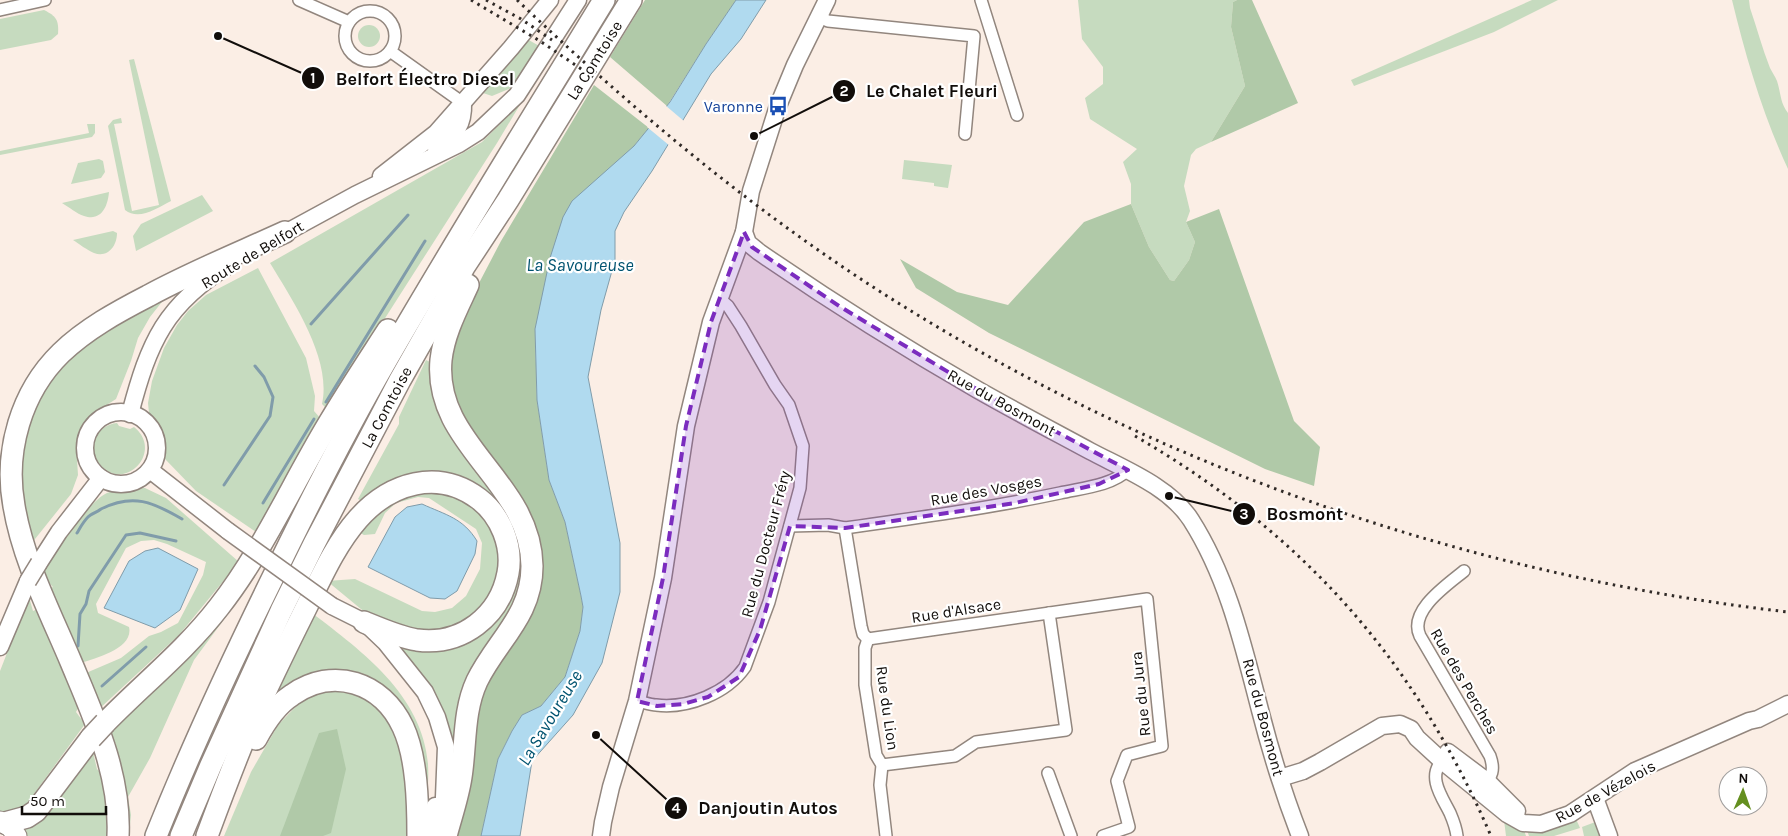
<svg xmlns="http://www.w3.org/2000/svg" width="1788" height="836" viewBox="0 0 1788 836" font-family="Karla,sans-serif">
  <rect width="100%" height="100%" fill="#fbeee5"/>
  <g fill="#c6dbbf">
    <path d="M1078,0H1237L1233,2L1231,27L1245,86L1211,142L1196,149L1191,155L1184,186L1190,211L1186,222L1195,242L1189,260L1174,281L1170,280L1149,247L1131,204V184L1123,162L1137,149L1090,119L1085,98L1103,84V67L1082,39Z"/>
    <path d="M1532,0H1558L1494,32L1354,86L1351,80Z"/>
    <path d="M1732,0H1749L1750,8C1757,28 1762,48 1770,68C1772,72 1775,76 1777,81C1781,93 1780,103 1788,113V169C1763,115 1746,58 1732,0Z"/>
    <path d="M44,10C56,16 59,20 58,34L51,40L0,50V19Z"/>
    <circle cx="369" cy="36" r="11"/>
    <path d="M527,39L541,47L516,83L511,88L492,96L483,93L482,90Z"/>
    <path d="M134,59L171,201C157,208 139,221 125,210L108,126L113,120L121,118L122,123L114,124L132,211L159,205L129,60Z"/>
    <path d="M521,103L497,143L327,409L322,404C332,359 293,301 270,263L482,142Z"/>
    <path d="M87,124H95V133L92,137L0,155V151L89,133Z"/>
    <path d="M99,159L103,161L105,172L101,178L71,184L78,163Z"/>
    <path d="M904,160L952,165L948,188L934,186V183L902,179Z"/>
    <path d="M109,192C108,205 102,222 84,216C77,214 69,207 62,203Z"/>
    <path d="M202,195L213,211L136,251L133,236L141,224Z"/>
    <path d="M113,231L117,233C117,246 108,258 94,253C87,250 79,244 73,240Z"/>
    <path d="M258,268L306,358L315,396L314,411L321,419L256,532L196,491L165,459L161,436L149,413L148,403L152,381L164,348L177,325L188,311L206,295Z"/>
    <path d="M165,298L150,317L138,338L131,361L116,399L91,415L79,431L76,445L78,475L71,494L31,544L29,525L23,521L18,443L50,375L95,331Z"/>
    <path d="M426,360L434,364L517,526L523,581L453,780L451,753L391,642L453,643L511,583L475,485L363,502L358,499L399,424V417Z"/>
    <path d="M117,423L119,426L130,429L134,427C164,451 126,492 101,466C94,459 92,450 94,441C98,430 107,424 117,423Z"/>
    <path d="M145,488L166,498L239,562L179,635L98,710L97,696L86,673L121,658L149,636L161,632L178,623L203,575L206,562L167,544L154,540L141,541L126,548L96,604L98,613L129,627C134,648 97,658 81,663L48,589L53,587L43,577V571C57,552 86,503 107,493C116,489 135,489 145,488Z"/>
    <path d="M418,490L443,491L477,508L493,529L499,556L497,575L492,592L481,609L466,624L437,633L413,631L367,614L327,581L355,579L422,611L435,612L452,608L466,596L480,569L482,543L476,529L429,498L418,497L396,503L385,513L375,534L364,535L357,531L387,501Z"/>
    <path d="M29,597L33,611L38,609L79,706L76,712L85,724L23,809L0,814V671Z"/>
    <path d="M227,608L228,614L194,660L150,758L128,797L131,815L129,836H124L113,753L116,744L107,732Z"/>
    <path d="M312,613C363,652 422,695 428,764C429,781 427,800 426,818L417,762L371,682L283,692L273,690Z"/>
    <path d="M335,689L360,695L374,704L391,720L397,737L406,773L410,836H224L251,772L278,725L307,695Z"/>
    <path d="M92,748L97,769L103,776L109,812V836H23L20,830Z"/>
    <path d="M1576,819L1580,828L1554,836H1529L1526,828Z"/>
    <path d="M1504,820L1524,830L1526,836H1506Z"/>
    <path d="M1598,821L1601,834L1599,836H1584L1582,827Z"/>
  </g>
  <g fill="#b0c9a8">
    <path d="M645,0H736L706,44L667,106L610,57Z"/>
    <path d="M1237,0H1252L1298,103L1211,142L1245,86L1231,27L1233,2Z"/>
    <path d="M594,85L649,128L634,146L535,329L537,400L549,480L565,522L581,596L583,607L580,631L565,677L541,706L522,715L512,731L498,759L481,836H456L478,702L539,575L459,412L450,388L451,355L467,306L501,241Z"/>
    <path d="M1131,204L1149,247L1170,280L1174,281L1189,260L1195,242L1186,222L1219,209L1294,421L1320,447L1314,486L1265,469L989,333L916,288L900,259L957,292L1008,305L1084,222Z"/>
    <path d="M337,729L346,769L331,833L323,836H280L319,733Z"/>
  </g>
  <g fill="#b0daef" stroke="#809caa">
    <path d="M736,0H766L741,39L711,74L652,171L624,212L615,231V260L601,310L588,377L620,543V592L602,663L573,715L532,761L520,836H481L498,759L512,731L522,715L541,706L565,677L580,631L583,607L581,596L565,522L549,480L537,400L535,329L550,258L563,217L572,201L634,146L670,102L706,44Z"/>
    <path d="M422,504C446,515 463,518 477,541L475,554L457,591L445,599L430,598L368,567L395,517L407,507Z"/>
    <path d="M158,548L198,569L180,610L155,628L104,608L129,561L145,551Z"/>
  </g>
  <path fill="#fbeee5" d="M665,105L685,122L670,146L647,127Z"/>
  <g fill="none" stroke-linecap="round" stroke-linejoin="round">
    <g stroke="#809caa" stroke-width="3">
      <path d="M311,324L408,215"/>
      <path d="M326,402L425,241"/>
      <path d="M224,485L270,416L273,397L264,377L255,366"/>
      <path d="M263,503L314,419"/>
      <path d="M77,533C80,528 83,522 88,517C91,514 97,512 101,509C133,493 153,502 182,519"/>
      <path d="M78,646L80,614L86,604L89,591L126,535L140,533L176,541"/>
      <path d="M102,686L146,647"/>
    </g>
    <defs>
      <g id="street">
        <path d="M299,0L349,22"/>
        <path d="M981,0L1017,115"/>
        <path d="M0,10L45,0"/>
        <circle cx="370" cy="36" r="25"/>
        <path d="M819,17L828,21L974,36L965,134"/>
        <path d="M390,51L463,103"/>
        <path d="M790,526L828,525L845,528C917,518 989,508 1060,493C1082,488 1111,486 1128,470"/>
        <path d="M845,528L861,626L863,634L868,639"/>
        <path d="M1464,571C1447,585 1408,611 1420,636L1490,756C1495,770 1492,776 1483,787"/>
        <path d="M868,639L1147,599L1162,746L1127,755L1117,781L1129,827L1103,836"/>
        <path d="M868,639L865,648V685L876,755L882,765L880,785L886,836"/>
        <path d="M637,701C643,702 650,705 656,705C688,709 727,693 745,667L769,602L800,488L803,446L789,405L775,385L741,326L728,306L721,300"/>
        <path d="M1442,761C1427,777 1442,797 1450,813C1453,820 1456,828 1457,836"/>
        <path d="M882,765L955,756L976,742L1066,730L1049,613"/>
        <path d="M1048,773L1071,836"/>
      </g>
      <g id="secondary">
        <path d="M827,0L795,65L778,106L751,191L744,232L748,243L759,252C830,301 903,347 978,390C1015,411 1053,431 1090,451C1124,469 1170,487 1191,520C1228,578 1243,645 1260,710C1271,753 1284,795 1300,836"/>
        <path d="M436,149C454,134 464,128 463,103"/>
        <path d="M381,176L436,133L511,48L550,0"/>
        <path d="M276,238L355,195L459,144L478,132L517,95L578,0"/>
        <circle cx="121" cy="448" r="36"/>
        <path d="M130,414C149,342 165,304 231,264"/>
        <path d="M150,470L228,531"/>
        <path d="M39,563L59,532L101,478"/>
        <path d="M332,606L364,622L386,643L425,692L437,717L446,747L443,822"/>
        <path d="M0,647L28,581"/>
        <path d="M1448,752L1488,782L1517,811"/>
        <path d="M1280,778L1303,771L1320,762L1382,726L1400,724L1411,729L1417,738L1442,761L1507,814L1523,823L1541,824L1570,814L1635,771L1749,721L1758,719L1788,704"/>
        <path d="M1595,798L1609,836"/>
        <path d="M431,836L435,806"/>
        <path d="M601,836L603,822L611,787L637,701L663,578L686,426L711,322L744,232"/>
      </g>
      <path id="primary" d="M0,821L10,827L17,836"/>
      <g id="highway">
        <path d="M105,723C143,684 185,651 219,607C263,551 292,484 329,423C348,391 368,361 388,330"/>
        <path d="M256,739C265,722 276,705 292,695C333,666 382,682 403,727C417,757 418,803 418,836"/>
        <path d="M5,823L27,817L36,811L91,738"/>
        <path d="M118,836C121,775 94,717 71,662C50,612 23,560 14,506C4,451 21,392 61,353C86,329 117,312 148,296C192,272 239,253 285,232"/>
        <path d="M156,836C192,746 233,658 276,571C311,499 347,428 387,359C457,238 531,120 604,0"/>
        <path d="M181,836L211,765L281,611L314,544L400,380L464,267L508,200L631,0"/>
        <path d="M207,836C221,798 235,760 251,723C268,685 286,648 305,610C320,580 335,545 358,519C390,483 438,468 479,499C501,516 513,546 508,573C500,616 462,646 417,640C399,637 381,629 364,622"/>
        <path d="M446,836C451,817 458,797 461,777C466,745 463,711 477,681C497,640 532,616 532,566C531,481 433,445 441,360C444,333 457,309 468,285"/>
      </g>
    </defs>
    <use href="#street" stroke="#92867e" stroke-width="14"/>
    <use href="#secondary" stroke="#92867e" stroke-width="19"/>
    <use href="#primary" stroke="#92867e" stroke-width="21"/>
    <use href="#highway" stroke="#92867e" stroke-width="24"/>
    <use href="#street" stroke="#fff" stroke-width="11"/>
    <use href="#secondary" stroke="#fff" stroke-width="16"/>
    <use href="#primary" stroke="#fff" stroke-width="19"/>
    <use href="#highway" stroke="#fff" stroke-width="21"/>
    <g stroke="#302a27" stroke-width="3" stroke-dasharray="2.5 5" stroke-linecap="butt">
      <path d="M471,0L540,41L593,77"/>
      <path d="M486,0L521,19L552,40"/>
      <path d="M517,0C634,111 758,215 895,301C1164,470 1473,576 1788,612"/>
      <path d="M1135,436C1302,533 1414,658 1491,836"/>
    </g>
    <defs>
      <g id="secondary-bridge">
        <path d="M228,531L332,606"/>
        <path d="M28,581L39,563"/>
      </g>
      <path id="highway-bridge" d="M91,738L105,723"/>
    </defs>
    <use href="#secondary-bridge" stroke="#92867e" stroke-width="19" stroke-linecap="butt"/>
    <use href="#highway-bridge" stroke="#92867e" stroke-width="24" stroke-linecap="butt"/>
    <use href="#secondary-bridge" stroke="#fff" stroke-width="16"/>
    <use href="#highway-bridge" stroke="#fff" stroke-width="21"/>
  </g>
  <path fill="#7b2cbf" fill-opacity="0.2" stroke="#7b2cbf" stroke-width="4" stroke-dasharray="10 6" stroke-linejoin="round" d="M744,232L752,247L839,306L978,390L1128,470L1099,484L1015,503L845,528L790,526L760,630L739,677L708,697L683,704L657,706L637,701L663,578L686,426L711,322Z"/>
  <defs>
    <symbol id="bus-bare" viewBox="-9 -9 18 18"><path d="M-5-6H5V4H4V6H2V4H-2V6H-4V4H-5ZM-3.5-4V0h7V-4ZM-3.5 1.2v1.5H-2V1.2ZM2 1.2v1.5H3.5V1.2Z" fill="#1a4fb4" stroke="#fff" stroke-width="2.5" paint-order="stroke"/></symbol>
  </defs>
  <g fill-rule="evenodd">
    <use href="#bus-bare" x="764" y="92" width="28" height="28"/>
  </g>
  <g text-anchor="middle" stroke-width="4.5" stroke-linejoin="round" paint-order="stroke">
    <g font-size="16" fill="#110d0a" stroke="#fff">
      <text transform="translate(594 60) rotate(-58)" y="6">La Comtoise</text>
      <text transform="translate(252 254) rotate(-31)" y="6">Route de Belfort</text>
      <text transform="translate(1002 402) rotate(29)" y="6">Rue du Bosmont</text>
      <text transform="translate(386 407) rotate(-62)" y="6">La Comtoise</text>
      <text transform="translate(986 490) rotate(-10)" y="6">Rue des Vosges</text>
      <text transform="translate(765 544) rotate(-75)" y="6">Rue du Docteur Fréry</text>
      <text transform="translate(956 610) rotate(-9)" y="6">Rue d'Alsace</text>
      <text transform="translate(1465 681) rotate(60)" y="6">Rue des Perches</text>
      <text transform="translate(1140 694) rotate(-96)" y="6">Rue du Jura</text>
      <text transform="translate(888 708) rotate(82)" y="6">Rue du Lion</text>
      <text transform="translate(1264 717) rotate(75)" y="6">Rue du Bosmont</text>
      <text transform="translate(1605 791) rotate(-29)" y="6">Rue de Vézelois</text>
    </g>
    <g font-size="16" fill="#164399" stroke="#fff" text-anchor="end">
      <text x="763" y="112">Varonne</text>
    </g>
    <g font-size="18" font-style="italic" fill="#005370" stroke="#fff">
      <text x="580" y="271">La Savoureuse</text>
      <text transform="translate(550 718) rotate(-59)" y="6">La Savoureuse</text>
    </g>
  </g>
  <path fill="none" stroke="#110d0a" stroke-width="2" d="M218 36L313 78M754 136L844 91M1169 496L1244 514M596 735L676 808"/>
  <g fill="#110d0a" stroke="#fff" stroke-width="2">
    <circle cx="218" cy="36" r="5"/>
    <circle cx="754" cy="136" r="5"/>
    <circle cx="1169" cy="496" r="5"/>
    <circle cx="596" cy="735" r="5"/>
    <circle cx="313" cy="78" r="12"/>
    <circle cx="844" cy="91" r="12"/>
    <circle cx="1244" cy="514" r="12"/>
    <circle cx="676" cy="808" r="12"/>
  </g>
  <g font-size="15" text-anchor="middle" font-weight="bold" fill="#fff">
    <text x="313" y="83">1</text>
    <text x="844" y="96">2</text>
    <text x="1244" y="519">3</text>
    <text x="676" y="813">4</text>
  </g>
  <g font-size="18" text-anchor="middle" font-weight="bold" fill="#110d0a" stroke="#fff" stroke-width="4.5" stroke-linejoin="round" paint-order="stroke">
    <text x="425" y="85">Belfort Électro Diesel</text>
    <text x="932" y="97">Le Chalet Fleuri</text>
    <text x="1305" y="520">Bosmont</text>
    <text x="768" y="814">Danjoutin Autos</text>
  </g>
  <g transform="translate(1743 791) rotate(2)"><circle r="24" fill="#ffffff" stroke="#a09e9d"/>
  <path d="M0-4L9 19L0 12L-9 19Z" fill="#648f1f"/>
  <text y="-8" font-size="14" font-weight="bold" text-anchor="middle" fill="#110d0a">N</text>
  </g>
  <path d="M22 806v8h84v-8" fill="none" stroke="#110d0a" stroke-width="2.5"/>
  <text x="30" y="806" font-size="15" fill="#110d0a" stroke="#ffffff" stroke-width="4" paint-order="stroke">50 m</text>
</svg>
